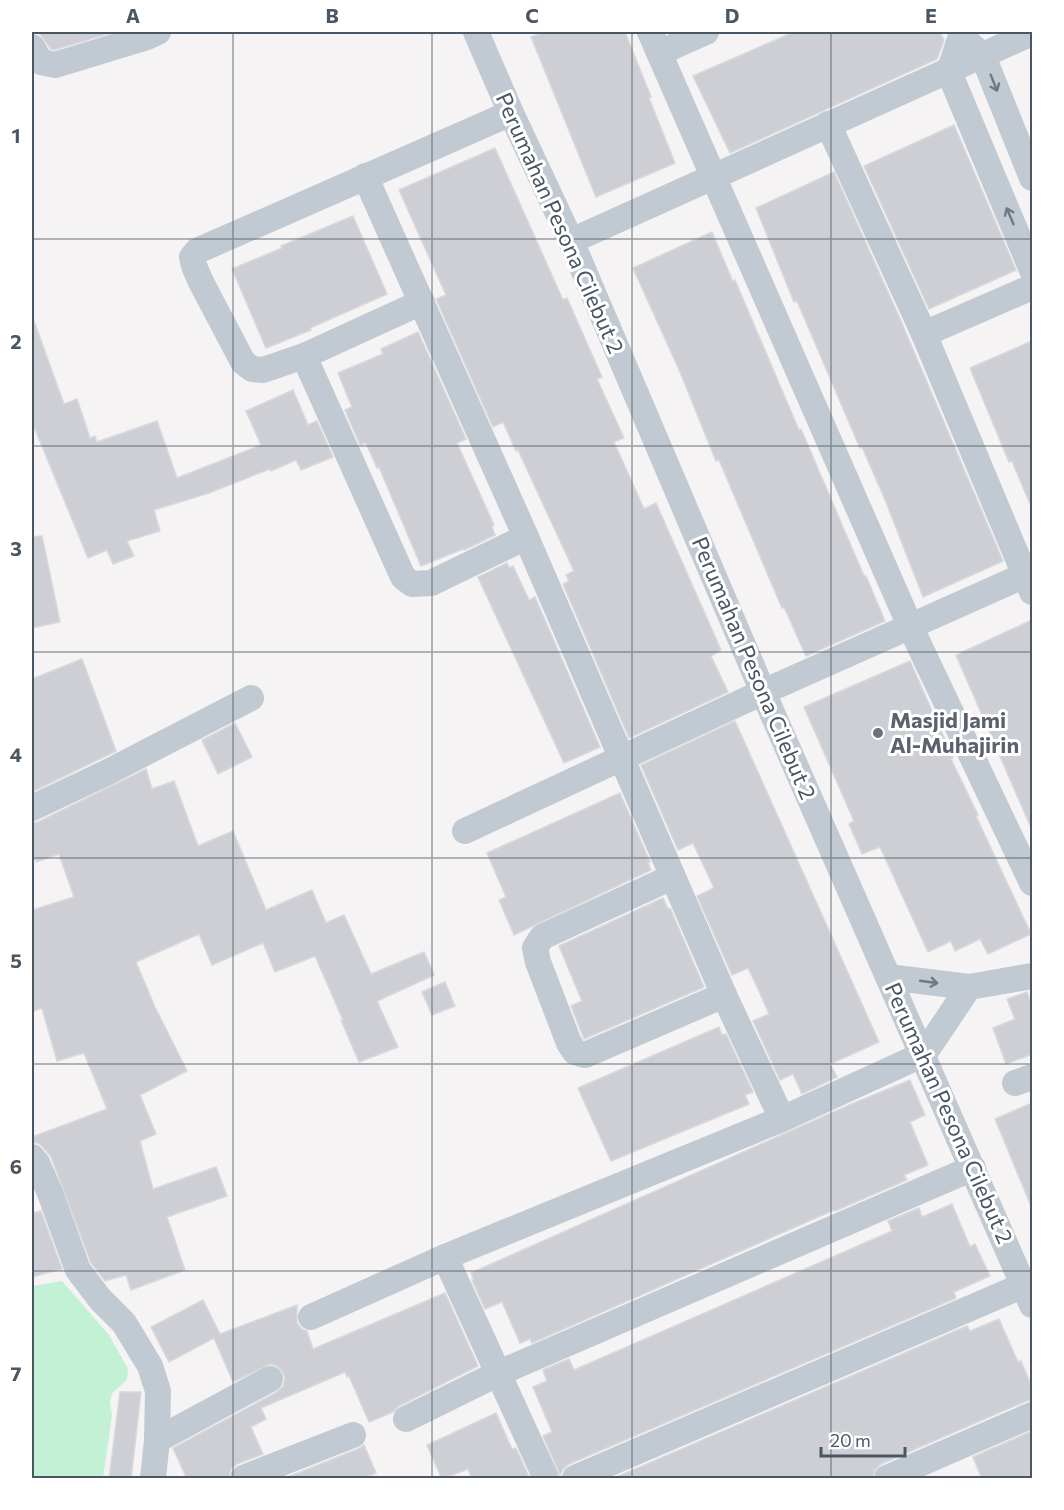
<svg xmlns="http://www.w3.org/2000/svg" width="1064" height="1510" viewBox="0 0 1064 1510" font-family="Commissioner,sans-serif">
  <rect width="100%" height="100%" fill="#f5f3f3"/>
  <path fill="#c3f1d5" d="M62,1281L109,1335L128,1369L127,1380L113,1392L110,1401L112,1416L103,1478H32V1286Z"/>
  <g fill="#cdcfd5" stroke="#d7d9de" stroke-width="1.5">
    <path d="M32,32H114L54,50L51,49L40,34Z"/>
    <path d="M545,32H625L651,97L649,98L675,163L596,197L531,37Z"/>
    <path d="M794,32H940L944,40L937,59L730,153L693,76Z"/>
    <path d="M954,125L1016,270L929,309L864,166Z"/>
    <path d="M495,148L563,300L567,298L602,377L597,379L624,438L614,442L644,509L656,503L721,650L711,656L728,692L629,738L563,584L569,581L566,575L574,571L518,450L516,451L503,422L493,427L436,299L446,295L399,190Z"/>
    <path d="M834,172L901,321L1003,561L923,597L886,502L862,447L860,448L797,301L794,302L756,208Z"/>
    <path d="M353,216L387,294L310,328L311,330L266,348L232,269L282,248L281,246Z"/>
    <path d="M712,232L733,282L735,280L799,430L801,429L864,576H866L885,621L806,656L784,607L782,608L719,460L716,461L680,372L633,268Z"/>
    <path d="M32,321H34L64,404L77,399L90,438L95,436L97,442L157,421L177,478L261,445L246,411L293,390L308,425L317,421L333,457L301,470L296,460L271,471L270,469L209,493L154,510L160,531L127,541L134,556L113,564L107,550L88,558L32,422Z"/>
    <path d="M418,332L466,439L457,443L494,525L492,527L495,535L464,550L463,549L421,566L379,467L377,468L366,443L360,445L345,410L352,407L338,373L383,354L381,349Z"/>
    <path d="M1032,341V509L1012,461L1009,462L970,368Z"/>
    <path d="M42,536L60,622L32,628V537Z"/>
    <path d="M507,563L509,568L513,566L529,600L535,597L600,747L564,763L478,577Z"/>
    <path d="M1032,620V830L956,655Z"/>
    <path d="M82,659L116,751L32,792V679Z"/>
    <path d="M910,661L953,758L951,759L978,815L976,816L1031,934L988,954L980,939L955,951L951,941L928,952L880,847L862,854L849,824L854,821L804,707Z"/>
    <path d="M735,721L879,1042L830,1064L837,1077L802,1094L793,1074L780,1080L753,1021L769,1014L759,991L748,968L732,975L697,896L714,888L693,843L678,850L641,765Z"/>
    <path d="M235,723L252,757L218,774L202,740Z"/>
    <path d="M146,769L152,789L174,781L198,846L233,831L266,910L312,890L326,923L344,915L371,974L424,952L434,975L377,1001L398,1047L359,1062L341,1020H343L315,956L275,972L263,943L212,965L199,934L136,962L155,1007L187,1071L140,1095L156,1134L140,1141L153,1189L216,1167L227,1196L167,1217L185,1270L131,1290L126,1275L105,1281L91,1263L51,1157L43,1147L38,1143L32,1142V1137L107,1109L84,1053L57,1061L42,1008L32,1012V910L74,897L59,854L36,862L32,850V823L38,822Z"/>
    <path d="M620,793L650,862L648,863L651,870L514,935L499,900L506,897L487,853Z"/>
    <path d="M663,898L668,909L670,908L704,987L584,1039L571,1006L582,1001L559,946Z"/>
    <path d="M445,982L455,1006L432,1015L422,992Z"/>
    <path d="M1027,992L1032,1005V1059L1030,1055L1006,1064L993,1028L1015,1019L1007,999Z"/>
    <path d="M719,1027L722,1035L726,1034L753,1092L745,1095L749,1104L611,1161L578,1088Z"/>
    <path d="M910,1080L925,1115L910,1122L928,1165L904,1175L907,1180L835,1211L834,1210L532,1343L530,1339L520,1343L502,1302L485,1309L472,1280H474L471,1273L849,1105Z"/>
    <path d="M1032,1103V1205L1031,1206L995,1119Z"/>
    <path d="M952,1204L970,1247L975,1244L990,1276L954,1292L956,1298L569,1464L563,1469L560,1475L543,1436L552,1432L533,1387L547,1381L543,1370L569,1359L574,1370L892,1231L888,1221L919,1208L922,1217Z"/>
    <path d="M41,1211L62,1269L32,1277V1213Z"/>
    <path d="M445,1293L478,1366L399,1406L393,1412L369,1422L349,1376L347,1377L345,1372L261,1408L266,1419L251,1427L263,1454L237,1464L231,1469L228,1479H187L173,1448L277,1392L283,1386L285,1379L283,1372L277,1366L270,1364L233,1382L214,1338L169,1362L151,1327L203,1300L220,1334L297,1305V1323L302,1329L307,1331L313,1349Z"/>
    <path d="M999,1319L1018,1362L1021,1361L1032,1387V1400L1026,1401L881,1464L875,1470L872,1479H612L967,1326L970,1331Z"/>
    <path d="M120,1392H141L131,1479H109Z"/>
    <path d="M496,1413L512,1449L516,1448L530,1479H472L468,1469L442,1479L427,1445Z"/>
    <path d="M1032,1431V1479H982L973,1457Z"/>
    <path d="M364,1445L376,1473L362,1479H283L358,1449Z"/>
  </g>
  <g fill="none" stroke-linecap="round" stroke-linejoin="round">
    <g stroke="#c1cad2" stroke-width="26">
      <path d="M476,32L511,113L571,241L763,692L1032,1305"/>
      <path d="M650,32L910,626L1032,883"/>
      <path d="M961,36L949,72L1032,270"/>
      <path d="M971,45L983,56L1032,178"/>
      <path d="M32,47L41,62L55,65L147,37L158,32"/>
      <path d="M659,53L706,32"/>
      <path d="M828,124L924,334L1032,592"/>
      <path d="M365,176L526,537L724,995L782,1119"/>
      <path d="M571,241L1032,33"/>
      <path d="M422,302L304,356L263,370L252,369L243,362L201,282L194,266L192,257L197,251L511,113"/>
      <path d="M924,334L1032,287"/>
      <path d="M304,356L403,577L412,584L431,583L526,537"/>
      <path d="M32,808L106,773L251,698"/>
      <path d="M465,831L763,692L1032,572"/>
      <path d="M672,877L542,937L535,948L538,962L569,1043L575,1052L585,1055L724,995"/>
      <path d="M888,977L969,987L1032,976"/>
      <path d="M1015,1083L1032,1077"/>
      <path d="M32,1157L37,1163L50,1193L78,1270L100,1299L124,1323L150,1366L158,1391L157,1440L153,1478"/>
      <path d="M445,1257L782,1119L924,1054L969,987"/>
      <path d="M311,1317L445,1257L546,1478"/>
      <path d="M406,1419L499,1373L973,1168"/>
      <path d="M157,1440L270,1379"/>
      <path d="M243,1478L353,1435"/>
      <path d="M575,1478L1024,1285"/>
      <path d="M887,1478L1032,1415"/>
    </g>
  </g>
  <defs><path id="oneway-shaft" d="M-6 0H5M1.5-3L5.5 0L1.5 3" fill="none" stroke-width="1.6" stroke-linecap="round" stroke-linejoin="round" transform="scale(1.5)"/></defs>
  <g stroke="#6e7983">
    <use href="#oneway-shaft" transform="translate(994 83) rotate(68)"/>
    <use href="#oneway-shaft" transform="translate(1010 216) rotate(-113)"/>
    <use href="#oneway-shaft" transform="translate(929 982) rotate(8)"/>
  </g>
  <path fill="none" stroke="#4a5661" stroke-width="1.5" stroke-opacity="0.55" d="M233,32V1478M432,32V1478M632,32V1478M831,32V1478M32,239H1032M32,446H1032M32,652H1032M32,858H1032M32,1064H1032M32,1271H1032"/>
  <circle fill="#6b7280" stroke="#fff" stroke-width="2" cx="878" cy="733" r="6"/>
  <g text-anchor="middle" stroke-width="6" stroke-linejoin="round" paint-order="stroke">
    <g font-size="22" fill="#4a5661" stroke="#fff">
      <text transform="translate(560 223) rotate(66)" y="8">Perumahan Pesona Cilebut 2</text>
      <text transform="translate(754 668) rotate(67)" y="8">Perumahan Pesona Cilebut 2</text>
      <text transform="translate(949 1113) rotate(66)" y="8">Perumahan Pesona Cilebut 2</text>
    </g>
    <g font-size="22" font-weight="bold" fill="#5b616d" stroke="#fff" text-anchor="start">
      <text x="890" y="728">Masjid Jami<tspan x="890" dy="25">Al-Muhajirin</tspan></text>
    </g>
  </g>
  <rect width="1064" height="1510" fill="none" stroke="#ffffff" stroke-width="66"/>
  <path d="M821 1447v9h84v-9" fill="none" stroke="#4a5661" stroke-width="3"/>
  <text x="830" y="1447" font-size="18" fill="#4a5661" stroke="#ffffff" stroke-width="4.5" paint-order="stroke">20 m</text>
  <rect x="33" y="33" width="998" height="1444" fill="none" stroke="#4a5661" stroke-width="2"/>
  <g font-size="20" text-anchor="middle" font-weight="bold" fill="#4a5661">
    <text x="133" y="23">A</text>
    <text x="332" y="23">B</text>
    <text x="532" y="23">C</text>
    <text x="732" y="23">D</text>
    <text x="931" y="23">E</text>
    <text x="16" y="143">1</text>
    <text x="16" y="349">2</text>
    <text x="16" y="556">3</text>
    <text x="16" y="762">4</text>
    <text x="16" y="968">5</text>
    <text x="16" y="1174">6</text>
    <text x="16" y="1381">7</text>
  </g>
</svg>
